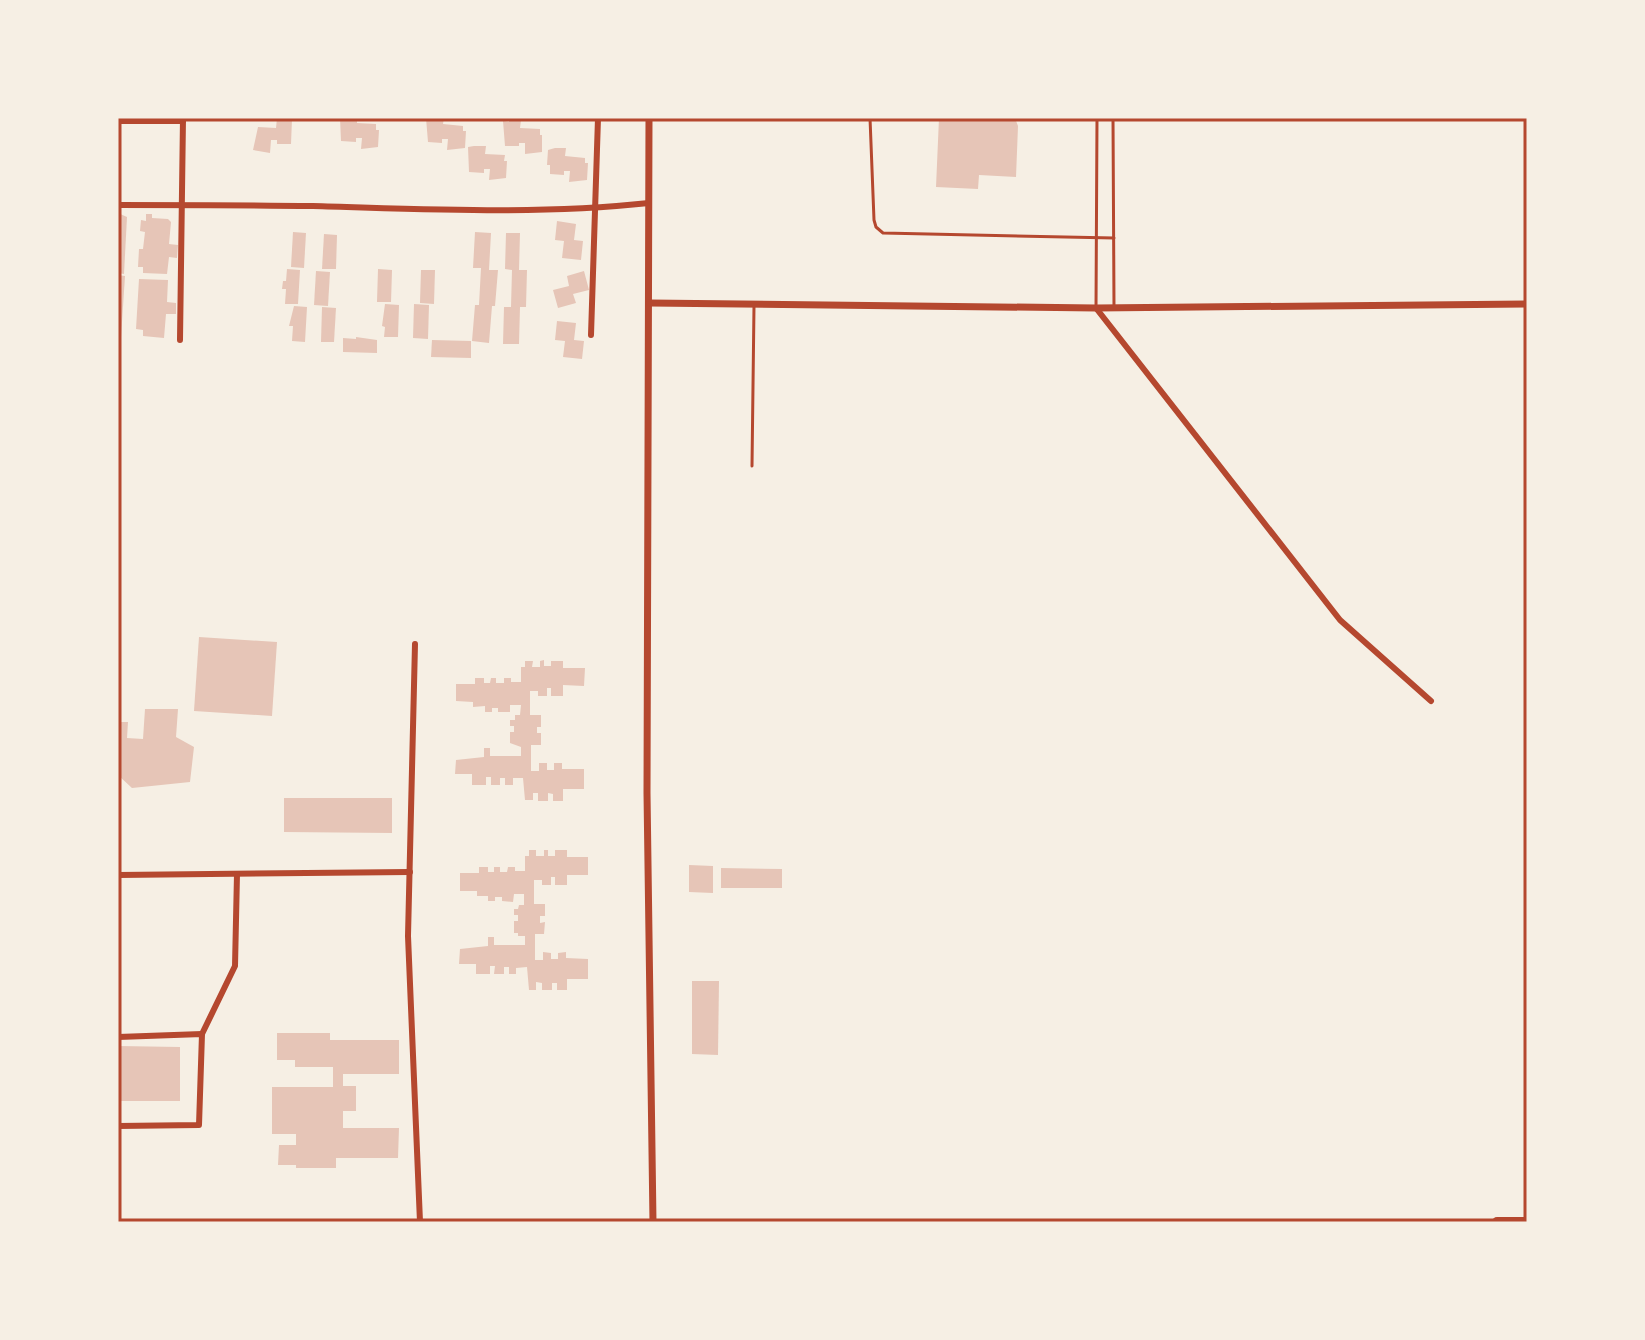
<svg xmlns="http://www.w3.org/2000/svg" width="1645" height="1340" viewBox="0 0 1645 1340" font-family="Cabin,sans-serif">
  <rect width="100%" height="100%" fill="#f6efe4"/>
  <g fill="#e6c5b7">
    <path d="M277,118L292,119L291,144H277V140H271L270,153L253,150L258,127L276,128Z"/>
    <path d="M340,118H357V123L376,124V130H379L378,147L361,149L362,138H356V142L341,141Z"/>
    <path d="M426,118H444L443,124L463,126V131H466L465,148L447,150L448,139H442V143L428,142Z"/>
    <path d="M939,118H1015L1018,126L1016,177L979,175L978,189L936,187Z"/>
    <path d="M509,119L521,120L520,128L540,129V135H542V152L525,154V143H519V146H505L503,121L509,122Z"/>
    <path d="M474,146H486L485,154L505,155L504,161H507L506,178L489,180L490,169H484V173L469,172L468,147Z"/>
    <path d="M555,148H566L565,156L585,158V163H588L587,180L569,182L570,171H564V175L550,174V165H547L548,150Z"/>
    <path d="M118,213L127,217L124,274L118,273Z"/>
    <path d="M146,214H152V218L168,219L171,222L169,244L178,245L177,258L169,257L167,274L143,273V267H138L139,249H143L145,232L140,231L141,220L146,221Z"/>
    <path d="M557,221L576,224L574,240L583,241L581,260L562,258L564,241L555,240Z"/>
    <path d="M293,232L306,233L304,268L291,267Z"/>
    <path d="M475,232L491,233L489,270H498L495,306H492L489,343L472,341L475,305H479L481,268H473Z"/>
    <path d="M506,233H520L519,270H527L526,307H520L519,344H503L504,307H511L512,270L505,269Z"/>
    <path d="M324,234L337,235L336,269H322Z"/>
    <path d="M287,269L300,270L298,304H285L286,289H282L283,281H286Z"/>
    <path d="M378,269L392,270L391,302H377Z"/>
    <path d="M421,270H435L434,304L420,303Z"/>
    <path d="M316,271L330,272L328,306L314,305Z"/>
    <path d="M584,271L589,290L573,294L576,303L558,308L553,290L569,286L567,276Z"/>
    <path d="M118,275L125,276L121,337H118Z"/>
    <path d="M139,279L168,280L167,302L176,303V314H166L164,338L143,336V330L136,329Z"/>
    <path d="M385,304L399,305L398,337H384L385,327L382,326Z"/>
    <path d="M414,304L429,305L428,339L413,338Z"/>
    <path d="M294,306L307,307L305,342L292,341L293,326H289Z"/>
    <path d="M322,307L336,308L334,342H321Z"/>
    <path d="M557,321L576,323L574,340L584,341L582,359L563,357L565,341L555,340Z"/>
    <path d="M356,337L377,340V353L343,352V338L356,339Z"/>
    <path d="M432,340L471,341V358L431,357Z"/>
    <path d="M199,637L277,642L272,716L194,711Z"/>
    <path d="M544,660V666H551V661H563V668H585L584,686L563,685V696H551V688H547V696H538V691H530V715H541V727H537V733H541V745H531V771H539V763H547V770H554V763H562V769H584V789H563V801H553V794L548,793V801H538V793H533V800H525L523,778H513V785H505V778H500V785H491V777H486V785H472V774H455L456,760L484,757V748H490V756H521V747L510,743V732H514V726H510V720H515V715H520L521,705H510V712H498V708H492V712H485V706L473,707V702L456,701V684H475V678H484V683H490L491,678H496V683H504V678H511V682H521V667H525V661H533L532,667H540V661Z"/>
    <path d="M145,709H178L176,737L194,747L190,782L132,788L118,775V722H128L127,738L143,739Z"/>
    <path d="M284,798H392V833L284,832Z"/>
    <path d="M529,850H536V856H544V850H548V856H555V850H567V857H588V875H567V885H555V877H551V885H542V880H534V904H545V916H540V923L545,922L544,934H535V960H543V952L551,953V959H558V953L566,952V958L588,959V979H567V990H557V983H552V990H542V983L536,982V990H529L527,967L516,968V974H509V967H504V974H494L495,966H490V974H476V964H459L460,949L488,946V937H494V945H525V936H518V933H514V921H518V915H514V909H518L519,905H524V894H514L513,902L502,901V897H495V901H488V896H477V891H460V873H479V867H488V872H494V867H500V872H507L508,867H515V871H525V856H529Z"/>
    <path d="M689,865L713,866V893L689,892Z"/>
    <path d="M721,868L782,869V888H721Z"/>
    <path d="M692,981H719L718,1055L692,1054Z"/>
    <path d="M277,1033H330V1040H399V1074H343V1086H356V1111H343V1128H399L398,1158H336V1168H296V1165H278L279,1145H296V1134H272V1087H333V1067H295V1060H277Z"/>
    <path d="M118,1046L180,1047V1101H118Z"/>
  </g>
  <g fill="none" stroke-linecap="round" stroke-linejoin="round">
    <g stroke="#b5482f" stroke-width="3">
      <path d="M870,118L874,220L876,227L883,233L1114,238"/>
      <path d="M1113,118L1114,306"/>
      <path d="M1096,308L1097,118"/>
      <path d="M752,466L754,306"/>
    </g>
    <g stroke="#b5482f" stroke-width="6">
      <path d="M118,121H183"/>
      <path d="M118,205C183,205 248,205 313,206C426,209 537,215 649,203"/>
      <path d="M1096,308L1340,620L1431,701"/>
      <path d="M591,335L598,118"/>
      <path d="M180,340L183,118"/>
      <path d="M415,644L408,936L420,1222"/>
      <path d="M118,875L410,872"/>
      <path d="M202,1034L235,966L237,874"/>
      <path d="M118,1037L202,1034L199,1125L118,1126"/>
    </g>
    <g stroke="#b5482f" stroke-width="7">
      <path d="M649,118L647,793L653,1222"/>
      <path d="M650,303L1096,308L1527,304"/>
    </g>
    <path stroke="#b5482f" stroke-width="10" d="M1497,1222H1527"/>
  </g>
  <rect width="1645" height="1340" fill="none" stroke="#f6efe4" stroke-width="240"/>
  <rect x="120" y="120" width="1405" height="1100" fill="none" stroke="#b5482f" stroke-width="3"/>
</svg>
